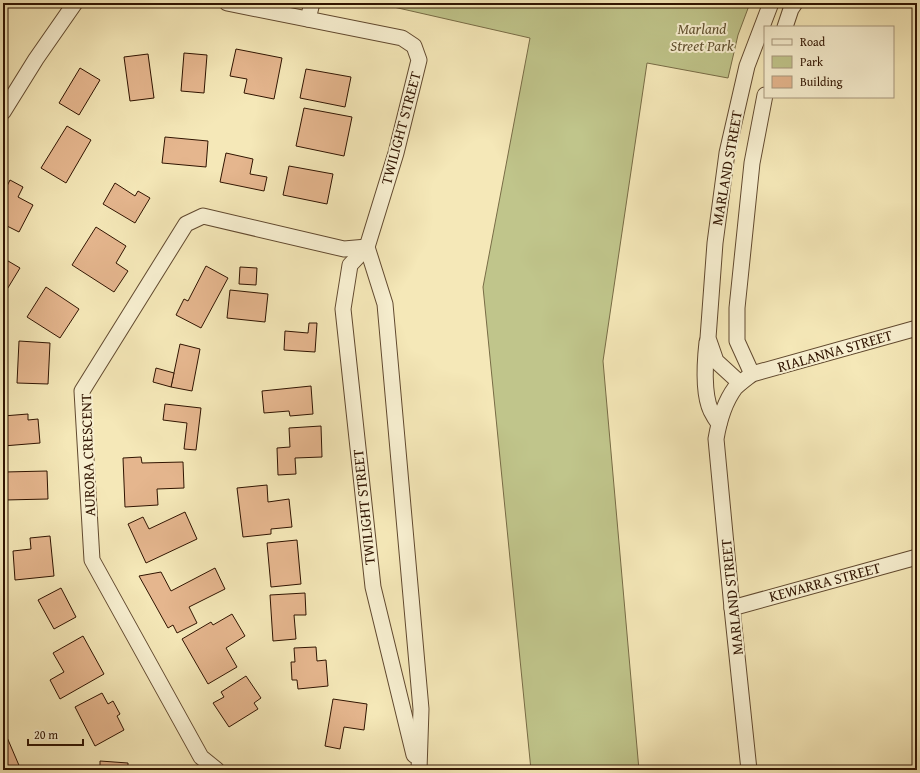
<svg xmlns="http://www.w3.org/2000/svg" width="920" height="773" viewBox="0 0 920 773" font-family="'Gentium Book Plus',serif">
  <rect width="100%" height="100%" fill="#f5e8b8"/>
  <filter id="stains"><feTurbulence type="fractalNoise" baseFrequency=".005" numOctaves="4"/><feColorMatrix values="0 0 0 0 .2 0 0 0 0 .09 0 0 0 0 .02 0 0 0 .5 -.17"/></filter>
  <radialGradient id="worn" r=".72"><stop offset=".6" stop-color="#630" stop-opacity="0"/><stop offset="1" stop-color="#630" stop-opacity=".3"/></radialGradient>
  <path fill="#c0c58b" stroke="#786c46" d="M376,3H750L738,35L728,78L647,63L603,361L639,770H531L483,287L530,38Z"/>
  <g fill="#e5b68e" stroke="#301401">
    <path d="M236,49L282,58L274,99L244,93L247,79L230,76Z"/>
    <path d="M184,53L207,55L204,93L181,91Z"/>
    <path d="M148,54L154,98L130,101L124,57Z"/>
    <path d="M80,68L100,80L79,115L59,103Z"/>
    <path d="M306,69L351,77L345,107L300,98Z"/>
    <path d="M304,108L352,117L344,156L296,146Z"/>
    <path d="M67,126L91,140L66,183L41,168Z"/>
    <path d="M165,137L208,141L206,167L162,163Z"/>
    <path d="M226,153L253,159L250,174L267,177L264,191L220,182Z"/>
    <path d="M289,166L333,174L327,204L283,195Z"/>
    <path d="M10,180L23,187L18,197L33,205L19,232L3,224V194Z"/>
    <path d="M115,183L135,196L138,191L150,198L135,223L103,204Z"/>
    <path d="M96,227L126,246L116,263L128,271L114,292L72,265Z"/>
    <path d="M3,258L20,268L3,296Z"/>
    <path d="M206,266L228,278L201,328L176,315L184,299L188,301Z"/>
    <path d="M240,267L257,268L256,285L239,284Z"/>
    <path d="M46,287L79,309L60,338L27,317Z"/>
    <path d="M230,290L268,294L265,322L227,318Z"/>
    <path d="M309,323H317L315,352L284,350L285,331L308,333Z"/>
    <path d="M19,341L50,343L48,384L17,383Z"/>
    <path d="M180,344L200,349L192,391L171,387Z"/>
    <path d="M156,368L174,373L171,387L153,382Z"/>
    <path d="M311,386L313,414L290,416L289,411L264,413L262,391Z"/>
    <path d="M165,404L201,408L196,450L184,449L187,423L163,420Z"/>
    <path d="M28,414V420L38,419L40,443L3,446V416Z"/>
    <path d="M321,426L322,457L295,458L296,474L278,475L277,448L290,447L289,428Z"/>
    <path d="M141,457L142,463L183,462L184,488L157,489L158,505L125,507L123,458Z"/>
    <path d="M47,471L48,499L5,500V472Z"/>
    <path d="M267,485L268,502L289,499L292,527L271,529V534L243,537L237,488Z"/>
    <path d="M185,512L197,539L146,563L128,524L143,517L149,529Z"/>
    <path d="M50,536L54,576L15,580L13,551L31,549L30,538Z"/>
    <path d="M297,540L301,584L271,587L267,543Z"/>
    <path d="M215,568L225,589L189,607L197,623L177,633L173,625L168,628L139,576L161,572L171,591Z"/>
    <path d="M61,588L76,617L54,629L38,600Z"/>
    <path d="M305,593L306,615H294L296,639L273,641L270,595Z"/>
    <path d="M232,614L245,636L226,648L237,667L208,684L182,639L211,622L213,625Z"/>
    <path d="M83,636L104,674L60,699L50,680L64,672L53,653Z"/>
    <path d="M316,647L317,661L326,660L328,686L298,689L297,680H292L291,662H295L294,648Z"/>
    <path d="M246,676L261,698L254,703L258,709L229,727L213,703L224,697L221,692Z"/>
    <path d="M102,693L108,704L113,701L120,714L117,716L124,730L95,746L75,707Z"/>
    <path d="M333,699L367,704L364,730L344,727L340,749L325,746Z"/>
    <path d="M3,728L21,770H3Z"/>
    <path d="M100,761L128,763V770H92V769H100Z"/>
  </g>
  <g fill="none" stroke-linecap="round" stroke-linejoin="round">
    <defs>
      <g id="street">
        <path d="M227,3L402,38L414,46L419,60L396,153L367,247L385,304L421,709L419,770"/>
        <path d="M308,19L312,3"/>
        <path d="M785,27L791,9L795,3"/>
        <path d="M3,112L36,59L75,3"/>
        <path d="M367,247L350,265L343,309L373,587L414,755"/>
        <path d="M707,342C705,360 703,394 711,411C713,415 716,420 719,424"/>
        <path d="M752,374L737,341V308L752,163L765,95"/>
        <path d="M740,383L716,361L708,338L715,243L727,153L747,66L771,3"/>
        <path d="M732,608L917,557"/>
        <path d="M217,770L201,757L92,560L82,391L186,224L203,216L344,249L367,247"/>
        <path d="M749,770L732,608L716,439C719,421 724,403 735,388C740,383 747,378 752,374L917,328"/>
      </g>
    </defs>
    <use href="#street" stroke="#61492f" stroke-width="17"/>
    <use href="#street" stroke="#f8f0d1" stroke-width="15"/>
  </g>
  <g text-anchor="middle" stroke-width="4" stroke-linejoin="round" paint-order="stroke">
    <g font-size="15" font-style="italic" fill="#625231" stroke="#f8f0d1">
      <text x="702" y="34">Marland<tspan x="702" dy="17">Street Park</tspan></text>
    </g>
    <g font-size="15" fill="#301401" stroke="#f8f0d1">
      <text transform="translate(401 128) rotate(-75)" y="5">TWILIGHT STREET</text>
      <text transform="translate(727 168) rotate(-80)" y="5">MARLAND STREET</text>
      <text transform="translate(835 351) rotate(-16)" y="5">RIALANNA STREET</text>
      <text transform="translate(88 455) rotate(-92)" y="5">AURORA CRESCENT</text>
      <text transform="translate(364 507) rotate(-96)" y="5">TWILIGHT STREET</text>
      <text transform="translate(825 582) rotate(-15)" y="5">KEWARRA STREET</text>
      <text transform="translate(732 597) rotate(-96)" y="5">MARLAND STREET</text>
    </g>
  </g>
  <rect width="920" height="773" fill="none" stroke="#f5e8b8" stroke-width="16"/>
  <rect x="4" y="4" width="912" height="765" fill="none" stroke="#301401" stroke-width="2"/>
  <rect x="8" y="8" width="904" height="757" fill="none" stroke="#301401"/>
  <rect x="764" y="26" width="130" height="72" fill="#f8f0d1" stroke="#a8987e"/>
  <rect x="772" y="39" width="20" height="6" fill="#f8f0d1" stroke="#a8987e"/>
  <text x="800" y="46" font-size="12" fill="#301401">Road</text>
  <rect x="772" y="56" width="20" height="12" fill="#c0c58b" stroke="#a8987e"/>
  <text x="800" y="66" font-size="12" fill="#301401">Park</text>
  <rect x="772" y="76" width="20" height="12" fill="#e5b68e" stroke="#a8987e"/>
  <text x="800" y="86" font-size="12" fill="#301401">Building</text>
  <path d="M28 739v6h55v-6" fill="none" stroke="#301401" stroke-width="2"/>
  <text x="34" y="739" font-size="12" fill="#301401" stroke="#f8f0d1" stroke-width="3" paint-order="stroke">20 m</text>
  <rect width="100%" height="100%" filter="url(#stains)"/>
  <rect width="100%" height="100%" fill="url(#worn)"/>
</svg>
